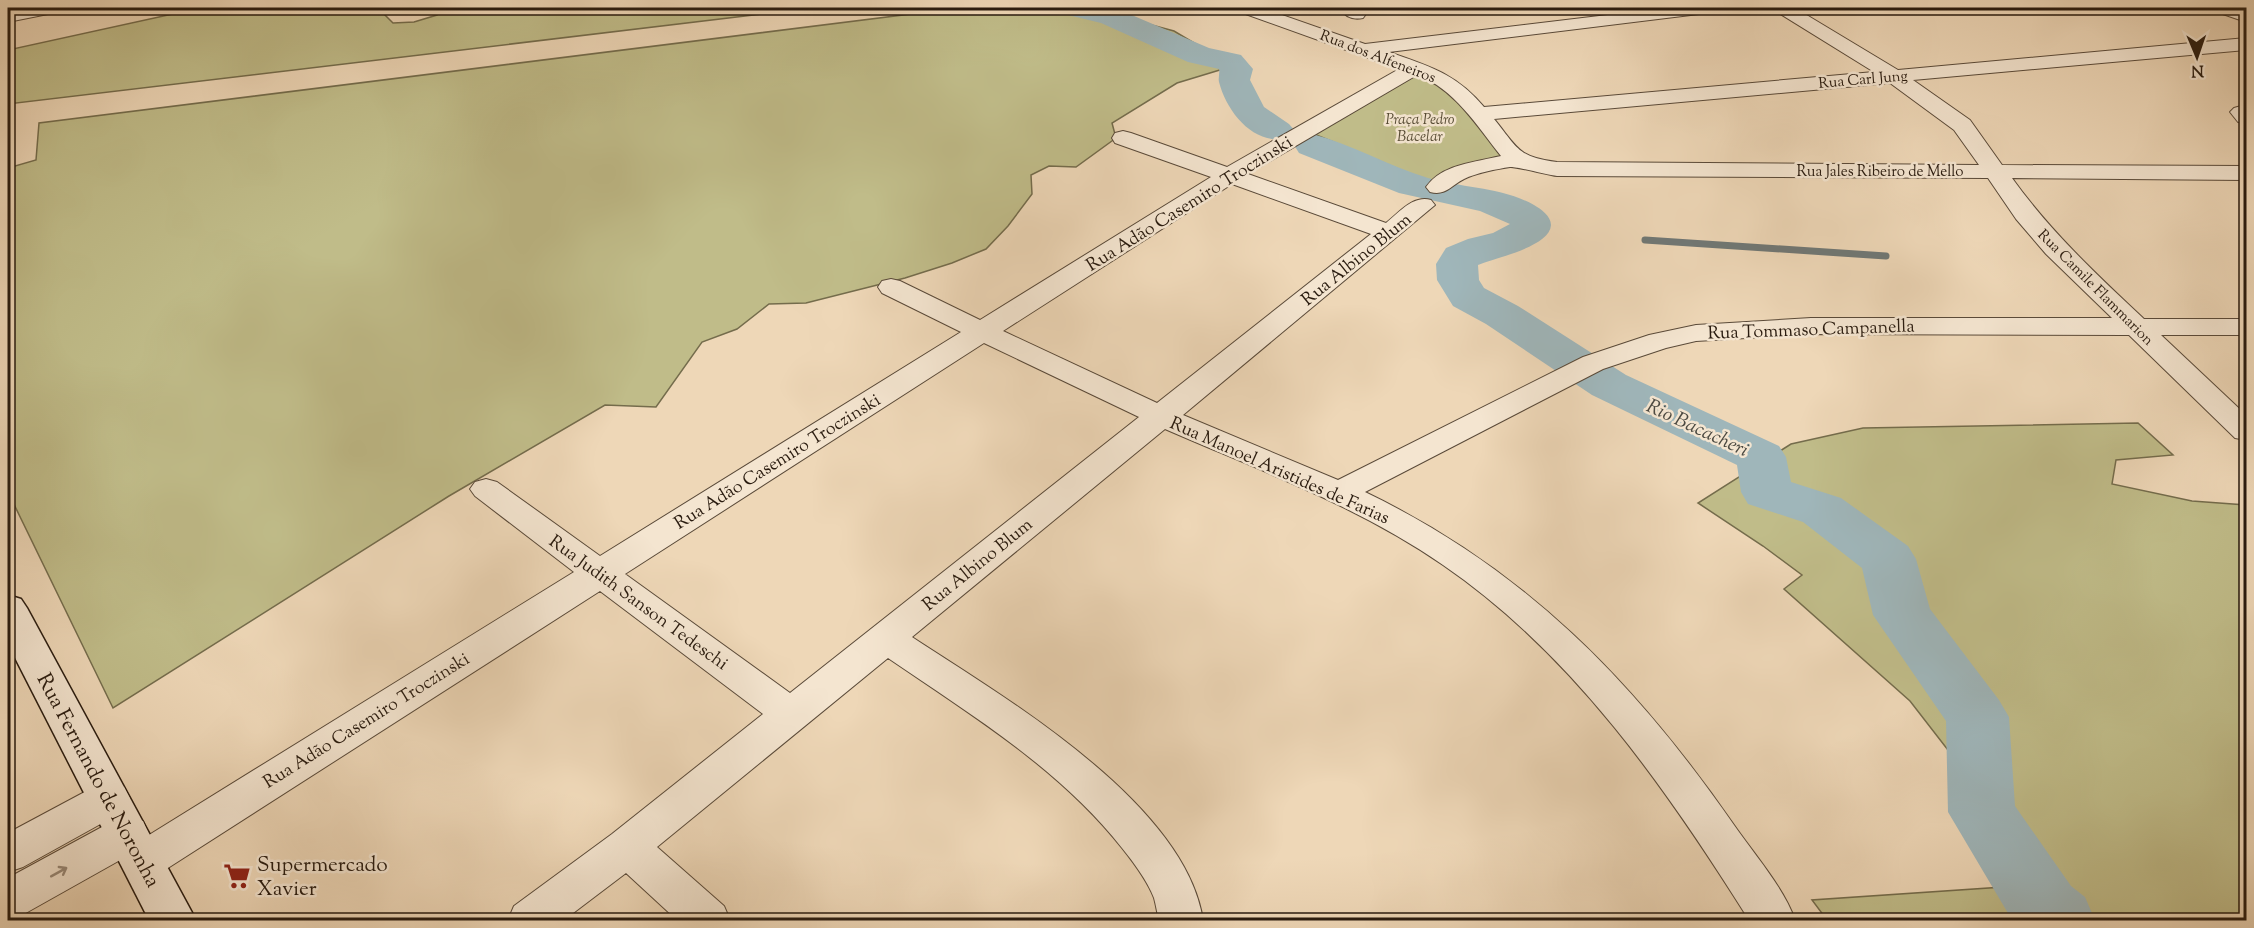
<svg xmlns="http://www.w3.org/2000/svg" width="2254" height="928" viewBox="0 0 2254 928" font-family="'Sorts Mill Goudy',serif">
  <rect width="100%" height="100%" fill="#eed7b7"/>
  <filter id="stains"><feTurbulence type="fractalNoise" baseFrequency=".00333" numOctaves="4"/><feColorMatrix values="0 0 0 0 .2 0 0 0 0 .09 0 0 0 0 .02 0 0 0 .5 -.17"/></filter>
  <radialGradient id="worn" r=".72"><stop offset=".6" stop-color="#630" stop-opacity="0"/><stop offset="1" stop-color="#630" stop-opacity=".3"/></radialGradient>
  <g fill="#c0bc89" stroke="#746c4c" stroke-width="1.5">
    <path d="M200,8H394L385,15L393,23L414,22L437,15L441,8H813L8,104V50Z"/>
    <path d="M959,8H1088L1174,31L1233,66L1177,83L1112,123L1116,138L1076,167L1049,166L1031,175L1032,194L1008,226L986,249L952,263L905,278L806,303L769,304L737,329L702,342L656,407L605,405L449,496L113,708L8,492V168L36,160L39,123Z"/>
    <path d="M1420,73L1445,87L1508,158L1432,183L1314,134Z"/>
    <path d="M2138,423L2173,455L2116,460L2112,484L2192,501L2246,505V920H1827L1812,900L2003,887L1965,772L1910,701L1784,589L1802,575L1763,546L1698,503L1791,444L1863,428Z"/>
  </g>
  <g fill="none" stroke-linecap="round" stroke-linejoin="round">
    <g stroke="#707876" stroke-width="7">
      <path d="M1531,228L1543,229"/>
      <path d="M1645,240L1886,256"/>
    </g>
    <g fill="#9fb6ba" fill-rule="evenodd">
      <path d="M1059,8H1111L1120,10L1209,48L1241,55L1253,69L1250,80L1264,107L1289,124L1295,131L1289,138C1255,147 1227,113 1219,82C1218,78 1220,73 1219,69L1188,62L1101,23L1064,14Z"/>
      <path d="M1312,134C1352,144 1388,166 1428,178C1462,188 1502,187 1534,205C1541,209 1551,216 1551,225C1550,247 1494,258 1478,265L1479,280L1484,288L1518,306L1626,375L1779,446L1786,457L1791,482L1841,498L1908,546L1916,559L1930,609L1999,700L2009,717L2015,806L2071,886L2085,897L2095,920H2012L1948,812L1946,721L1873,615L1862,568L1803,522L1748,504L1741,492L1737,465L1592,395L1486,324L1453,306L1437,280L1436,264L1446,248L1468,239L1493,233L1510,224L1480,211L1399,193L1299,153L1294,145L1299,137Z"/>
    </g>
    <defs>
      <g id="street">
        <path d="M28,8H61L58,12L8,22V12Z"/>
        <path d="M1237,8H1262L1365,44L1666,8H1716L1713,12L1707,13L1389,52C1428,66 1456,73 1484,107L1874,72L1777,12L1774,8H1795L1898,70L2246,38V50L1913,80L1970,120L2002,165L2246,166V180L2012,178C2050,231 2096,274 2144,319H2246V335H2161L2246,415V440L2235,438L2129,335L1811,334L1696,341L1666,348L1603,369L1365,492C1525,569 1634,681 1734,825C1754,854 1784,888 1795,920H1749C1666,788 1573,654 1443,565C1358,506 1259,470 1165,429L912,637C1005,698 1185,803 1203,920H1159C1157,913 1156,905 1154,898C1147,880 1134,863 1122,848C1059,768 970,714 888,658L657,847L724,906L730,920H677L626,873L564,920H508L514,906L612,834L763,714L600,591L157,875L142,881L127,875L120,862L122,859L24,914L8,920V878L113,821L128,816L143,821L149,835L574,572L475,496L470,489L475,482L486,479L497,482L600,556L961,332L882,293L878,287L882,281L891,279L900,281L980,320L1211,177L1115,143L1112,138L1115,133L1123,131L1131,133L1227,167L1399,69L1240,12ZM1417,75C1454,88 1477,126 1501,156C1476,162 1442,164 1426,187L1430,192C1446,196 1450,186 1464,179C1476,173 1497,169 1510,167C1515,166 1548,175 1557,176L1988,178L2016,219L2046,254L2112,318H1811L1696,325L1649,335L1583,357L1338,480L1183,415L1435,205L1431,200C1413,195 1400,212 1386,223L1248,174ZM1890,83L1954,130L1979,165L1557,162C1517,157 1518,148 1494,119ZM1232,184L1371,234L1157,403L1003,331ZM984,343L1139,417L790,693L625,574Z"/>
        <path d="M1339,8H1359L1366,14L1363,18C1354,20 1345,17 1339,8Z"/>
        <path d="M2214,8H2238L2246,11V22L2217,12Z"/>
        <path d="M2241,106L2246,107V123L2238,122L2230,112L2234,108Z"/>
        <path d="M109,782L124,787L130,799L124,811L23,867L8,872V833L94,787Z"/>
      </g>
      <path id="secondary" d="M8,595L21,599L27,608L196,920H149L8,644Z"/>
    </defs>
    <use href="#street" stroke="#5a4a39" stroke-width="2"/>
    <use href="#secondary" stroke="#291b0f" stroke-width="3"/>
    <use href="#street" fill="#f4e5d0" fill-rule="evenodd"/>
    <use href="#secondary" fill="#f4e5d0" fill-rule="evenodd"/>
  </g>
  <defs><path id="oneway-shaft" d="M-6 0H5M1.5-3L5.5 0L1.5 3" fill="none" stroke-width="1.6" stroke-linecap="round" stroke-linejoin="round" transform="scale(1.5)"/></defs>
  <use stroke="#998a79" href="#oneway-shaft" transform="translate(59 872) rotate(-29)"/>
  <defs>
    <symbol id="supermarket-bare" viewBox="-9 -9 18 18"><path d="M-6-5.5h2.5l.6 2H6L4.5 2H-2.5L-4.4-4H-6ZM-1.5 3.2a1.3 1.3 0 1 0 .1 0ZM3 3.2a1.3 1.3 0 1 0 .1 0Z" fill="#8f2418" stroke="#f4e5d0" stroke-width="2.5" paint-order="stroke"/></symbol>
  </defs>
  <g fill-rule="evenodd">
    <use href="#supermarket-bare" x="218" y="857" width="38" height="38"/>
  </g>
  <g text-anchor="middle" stroke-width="5" stroke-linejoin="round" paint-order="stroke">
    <g font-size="15" fill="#291b0f" stroke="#f4e5d0">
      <text transform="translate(1378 56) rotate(21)" y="5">Rua dos Alfeneiros</text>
      <text transform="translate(1863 79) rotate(-5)" y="5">Rua Carl Jung</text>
      <text x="1880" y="176">Rua Jales Ribeiro de Mello</text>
      <text transform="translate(2096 287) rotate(45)" y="5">Rua Camile Flammarion</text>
    </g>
    <g font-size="15" font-style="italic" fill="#564b34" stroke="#f4e5d0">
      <text x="1420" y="124">Praça Pedro<tspan x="1420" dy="17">Bacelar</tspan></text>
    </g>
    <g font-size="18" fill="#291b0f" stroke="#f4e5d0">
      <text transform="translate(1189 203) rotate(-32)" y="6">Rua Adão Casemiro Troczinski</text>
      <text transform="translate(1356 259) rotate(-39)" y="6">Rua Albino Blum</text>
      <text transform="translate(1811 329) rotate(-2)" y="6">Rua Tommaso Campanella</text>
      <text transform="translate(777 461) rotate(-32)" y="6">Rua Adão Casemiro Troczinski</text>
      <text transform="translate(1280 470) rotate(24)" y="6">Rua Manoel Aristides de Farias</text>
      <text transform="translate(977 564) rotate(-39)" y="6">Rua Albino Blum</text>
      <text transform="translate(639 602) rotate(36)" y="6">Rua Judith Sanson Tedeschi</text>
      <text transform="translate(366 720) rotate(-32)" y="6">Rua Adão Casemiro Troczinski</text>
    </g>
    <g font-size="20" font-style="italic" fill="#4c4a42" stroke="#f4e5d0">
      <text transform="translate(1698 427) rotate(25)" y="7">Rio Bacacheri</text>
    </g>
    <g font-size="21" fill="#291b0f" stroke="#f4e5d0">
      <text transform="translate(99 780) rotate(62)" y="7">Rua Fernando de Noronha</text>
    </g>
    <g font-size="21" fill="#291b0f" stroke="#f4e5d0" text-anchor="start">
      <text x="257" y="871">Supermercado<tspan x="257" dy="24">Xavier</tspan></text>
    </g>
  </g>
  <rect width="2254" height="928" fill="none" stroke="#eed7b7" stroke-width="30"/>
  <rect x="9" y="9" width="2236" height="910" fill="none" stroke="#291b0f" stroke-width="3"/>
  <rect x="15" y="15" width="2224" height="898" fill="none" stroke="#291b0f" stroke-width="1.5"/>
  <g transform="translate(2197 57) rotate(178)" stroke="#f4e5d0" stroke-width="4.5" paint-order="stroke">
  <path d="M0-4.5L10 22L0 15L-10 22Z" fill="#291b0f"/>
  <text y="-9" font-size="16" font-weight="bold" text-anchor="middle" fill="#291b0f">N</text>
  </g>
  <rect width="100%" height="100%" filter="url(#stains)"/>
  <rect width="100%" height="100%" fill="url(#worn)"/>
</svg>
